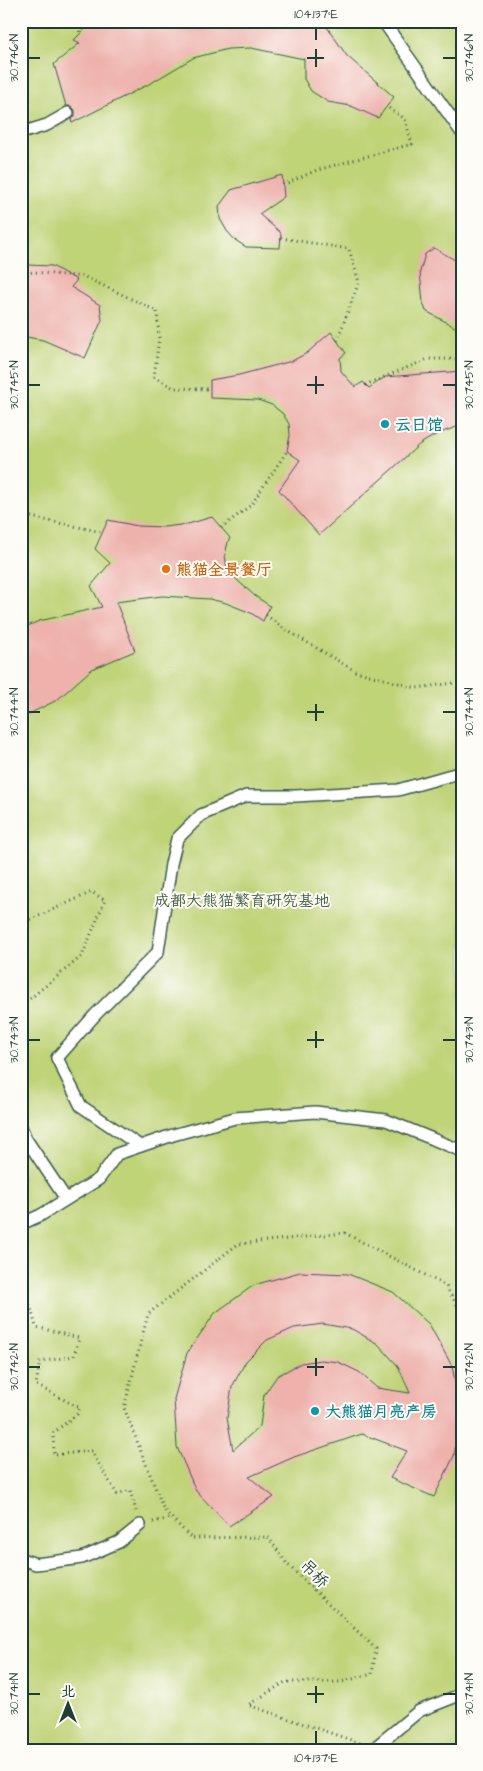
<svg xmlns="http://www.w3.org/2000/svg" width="483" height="1771" viewBox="0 0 483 1771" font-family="'Architects Daughter','LXGW WenKai TC',sans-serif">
  <rect width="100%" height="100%" fill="#fdfcf7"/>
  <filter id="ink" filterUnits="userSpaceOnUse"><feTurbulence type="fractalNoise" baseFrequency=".02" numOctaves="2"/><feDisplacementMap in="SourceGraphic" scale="10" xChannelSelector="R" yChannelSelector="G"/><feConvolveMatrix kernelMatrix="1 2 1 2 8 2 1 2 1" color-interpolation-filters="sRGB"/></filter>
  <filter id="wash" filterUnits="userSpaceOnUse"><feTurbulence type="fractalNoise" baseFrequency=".0096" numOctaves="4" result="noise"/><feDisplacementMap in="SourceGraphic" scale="20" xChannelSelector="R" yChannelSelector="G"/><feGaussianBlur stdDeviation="1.12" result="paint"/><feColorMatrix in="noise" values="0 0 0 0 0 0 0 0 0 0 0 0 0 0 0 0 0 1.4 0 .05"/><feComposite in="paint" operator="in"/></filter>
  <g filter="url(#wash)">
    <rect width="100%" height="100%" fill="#f7e9d5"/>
    <rect fill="#bfd377" stroke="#6f8856" x="21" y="21" width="441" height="1729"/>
    <g id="blocks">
      <g fill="#eeb1ac" fill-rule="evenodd">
        <path d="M99,21H323L347,56L394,97L378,118L351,106L328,102L311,91L304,79V59L251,48L228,49L193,58L151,83L72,123L71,120L75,116V110L71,106H66L54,64L80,43L74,40L86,28Z"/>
        <path d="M282,175L284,197L259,214L281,233L280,248L246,247L235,240L227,231L220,219L219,206L231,190Z"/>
        <path d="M434,248L462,264V331L426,311L423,303L420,272L425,254Z"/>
        <path d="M28,265L52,266L77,280L71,287L100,305L102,320L85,358L43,340L21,336V268Z"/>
        <path d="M331,332L346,353L340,358L341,371L355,387L363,382L369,388L385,377L462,371V425L437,434L420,444L319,535L279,490L300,460L287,451L290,435L289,424L283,414L272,405L258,400L210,398V380L239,375L292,361L307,353Z"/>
        <path d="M212,517L230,538L228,542L225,555L227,568L238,581L255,596L270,606L263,621L251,613L226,603L209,599L162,596L116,602L135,651L92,669L57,700L21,718V629L39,621L102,607L91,586L110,563L95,549L108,520L138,526L164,527L188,524Z"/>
        <path d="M300,1272L348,1274L393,1292L429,1324L452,1366L461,1411L454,1456L434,1497L390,1478L407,1451L362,1434L294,1457L249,1477L274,1497L229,1526L196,1491L177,1447L174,1399L187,1353L215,1313L254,1285ZM323,1324L352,1329L378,1344L398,1366L410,1393L377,1388L359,1372L338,1362L321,1360L301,1363L277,1376L264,1395L260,1426L233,1450L227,1418L232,1387L246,1361L267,1340L294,1328Z"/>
      </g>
    </g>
  </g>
  <g filter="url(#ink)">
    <use href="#blocks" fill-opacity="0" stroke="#3f574c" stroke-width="1"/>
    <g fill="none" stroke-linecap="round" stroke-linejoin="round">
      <defs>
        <g id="lane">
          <path d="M383,21L462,133"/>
          <path d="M21,133L47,125L68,113"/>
          <path d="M21,1127L26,1139L66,1199"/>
          <path d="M140,1146L81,1106L57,1058L95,1015L158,952L171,864L177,839L201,815L246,796H296L398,790L462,772"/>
          <path d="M21,1224L41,1215L99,1179L117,1154L173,1135L235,1118L315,1112L386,1120L462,1151"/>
          <path d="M21,1559L36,1564L82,1558L119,1542L140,1525"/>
          <path d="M372,1750L419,1711L457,1696H462"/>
        </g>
      </defs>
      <use href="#lane" stroke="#3f574c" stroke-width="14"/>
      <g stroke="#3f574c" stroke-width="3" stroke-dasharray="1 4" stroke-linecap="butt">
        <path d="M78,21L80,35"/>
        <path d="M283,185L317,170L412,144L405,119L387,107"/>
        <path d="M281,238L349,249L359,282L337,341"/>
        <path d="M21,274L34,272L85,277L157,311L159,338L154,377L174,388L210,389"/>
        <path d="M365,385L428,359H462"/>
        <path d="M21,515L102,532"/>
        <path d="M221,528L251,505L287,451"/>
        <path d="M266,615L283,628L355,671L416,688L462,682"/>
        <path d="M21,924L92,892L105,900L82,956L21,1006"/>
        <path d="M21,1271L36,1327L79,1338L74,1356L40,1362L36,1385L80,1408L77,1414L53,1433L54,1455L91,1451L117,1494L130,1490L136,1511"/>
        <path d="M153,1522L171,1518"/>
        <path d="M360,1743L248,1705L285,1682H341L372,1674L376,1649L287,1564L268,1537L191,1538L164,1510L124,1408L148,1314L238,1244L345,1233L446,1286L462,1314"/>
      </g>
      <use href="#lane" stroke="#fff" stroke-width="11"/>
    </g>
  </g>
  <path fill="none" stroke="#1f3d34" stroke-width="2" d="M316,28V40M316,49V67M28,58H40M307,58H324M443,58H456M316,376V394M28,385H40M307,385H324M443,385H456M316,704V721M28,712H40M307,712H324M443,712H456M316,1031V1048M28,1040H40M307,1040H324M443,1040H456M316,1358V1376M28,1367H40M307,1367H324M443,1367H456M316,1686V1703M28,1694H40M307,1694H324M443,1694H456M316,1731V1744"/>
  <g fill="#0f9aa8" stroke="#fdfcf7" stroke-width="2">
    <circle cx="385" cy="424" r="5"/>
    <circle cx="315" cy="1411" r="5"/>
  </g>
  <circle fill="#e8710a" stroke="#fdfcf7" stroke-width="2" cx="166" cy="569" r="5"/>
  <g text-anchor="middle" stroke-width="4" stroke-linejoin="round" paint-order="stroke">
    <g font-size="16" font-weight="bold" fill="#0d838f" stroke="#fdfcf7" text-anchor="start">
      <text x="395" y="430">云日馆</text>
      <text x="325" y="1417">大熊猫月亮产房</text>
    </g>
    <g font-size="16" font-weight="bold" fill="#c56008" stroke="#fdfcf7" text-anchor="start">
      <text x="176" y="575">熊猫全景餐厅</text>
    </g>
    <g font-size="16" fill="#476245" stroke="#fdfcf7">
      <text x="242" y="906">成都大熊猫繁育研究基地</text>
    </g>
    <g font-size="16" fill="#1f3d34" stroke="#fdfcf7">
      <text transform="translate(315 1573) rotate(45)" y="6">吊桥</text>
    </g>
  </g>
  <rect width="483" height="1771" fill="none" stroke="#fdfcf7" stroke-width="55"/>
  <g transform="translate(68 1704)" stroke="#fdfcf7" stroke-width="4" paint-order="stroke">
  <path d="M0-4L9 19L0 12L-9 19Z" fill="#1f3d34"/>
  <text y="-8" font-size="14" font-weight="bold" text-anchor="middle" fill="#1f3d34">北</text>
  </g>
  <rect x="28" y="28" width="428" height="1716" fill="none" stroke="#1f3d34" stroke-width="2"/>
  <g font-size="12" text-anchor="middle" fill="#1f3d34">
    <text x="316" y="18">104.137°E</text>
    <text transform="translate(14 58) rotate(-90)" y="4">30.746°N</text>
    <text transform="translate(469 58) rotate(-90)" y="4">30.746°N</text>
    <text transform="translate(14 385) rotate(-90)" y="4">30.745°N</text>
    <text transform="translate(469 385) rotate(-90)" y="4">30.745°N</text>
    <text transform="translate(14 712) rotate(-90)" y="4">30.744°N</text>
    <text transform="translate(469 712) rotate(-90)" y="4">30.744°N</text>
    <text transform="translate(14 1040) rotate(-90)" y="4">30.743°N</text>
    <text transform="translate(469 1040) rotate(-90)" y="4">30.743°N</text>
    <text transform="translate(14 1367) rotate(-90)" y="4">30.742°N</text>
    <text transform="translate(469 1367) rotate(-90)" y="4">30.742°N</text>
    <text transform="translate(14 1694) rotate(-90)" y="4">30.741°N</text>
    <text transform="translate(469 1694) rotate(-90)" y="4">30.741°N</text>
    <text x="316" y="1762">104.137°E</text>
  </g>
</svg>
